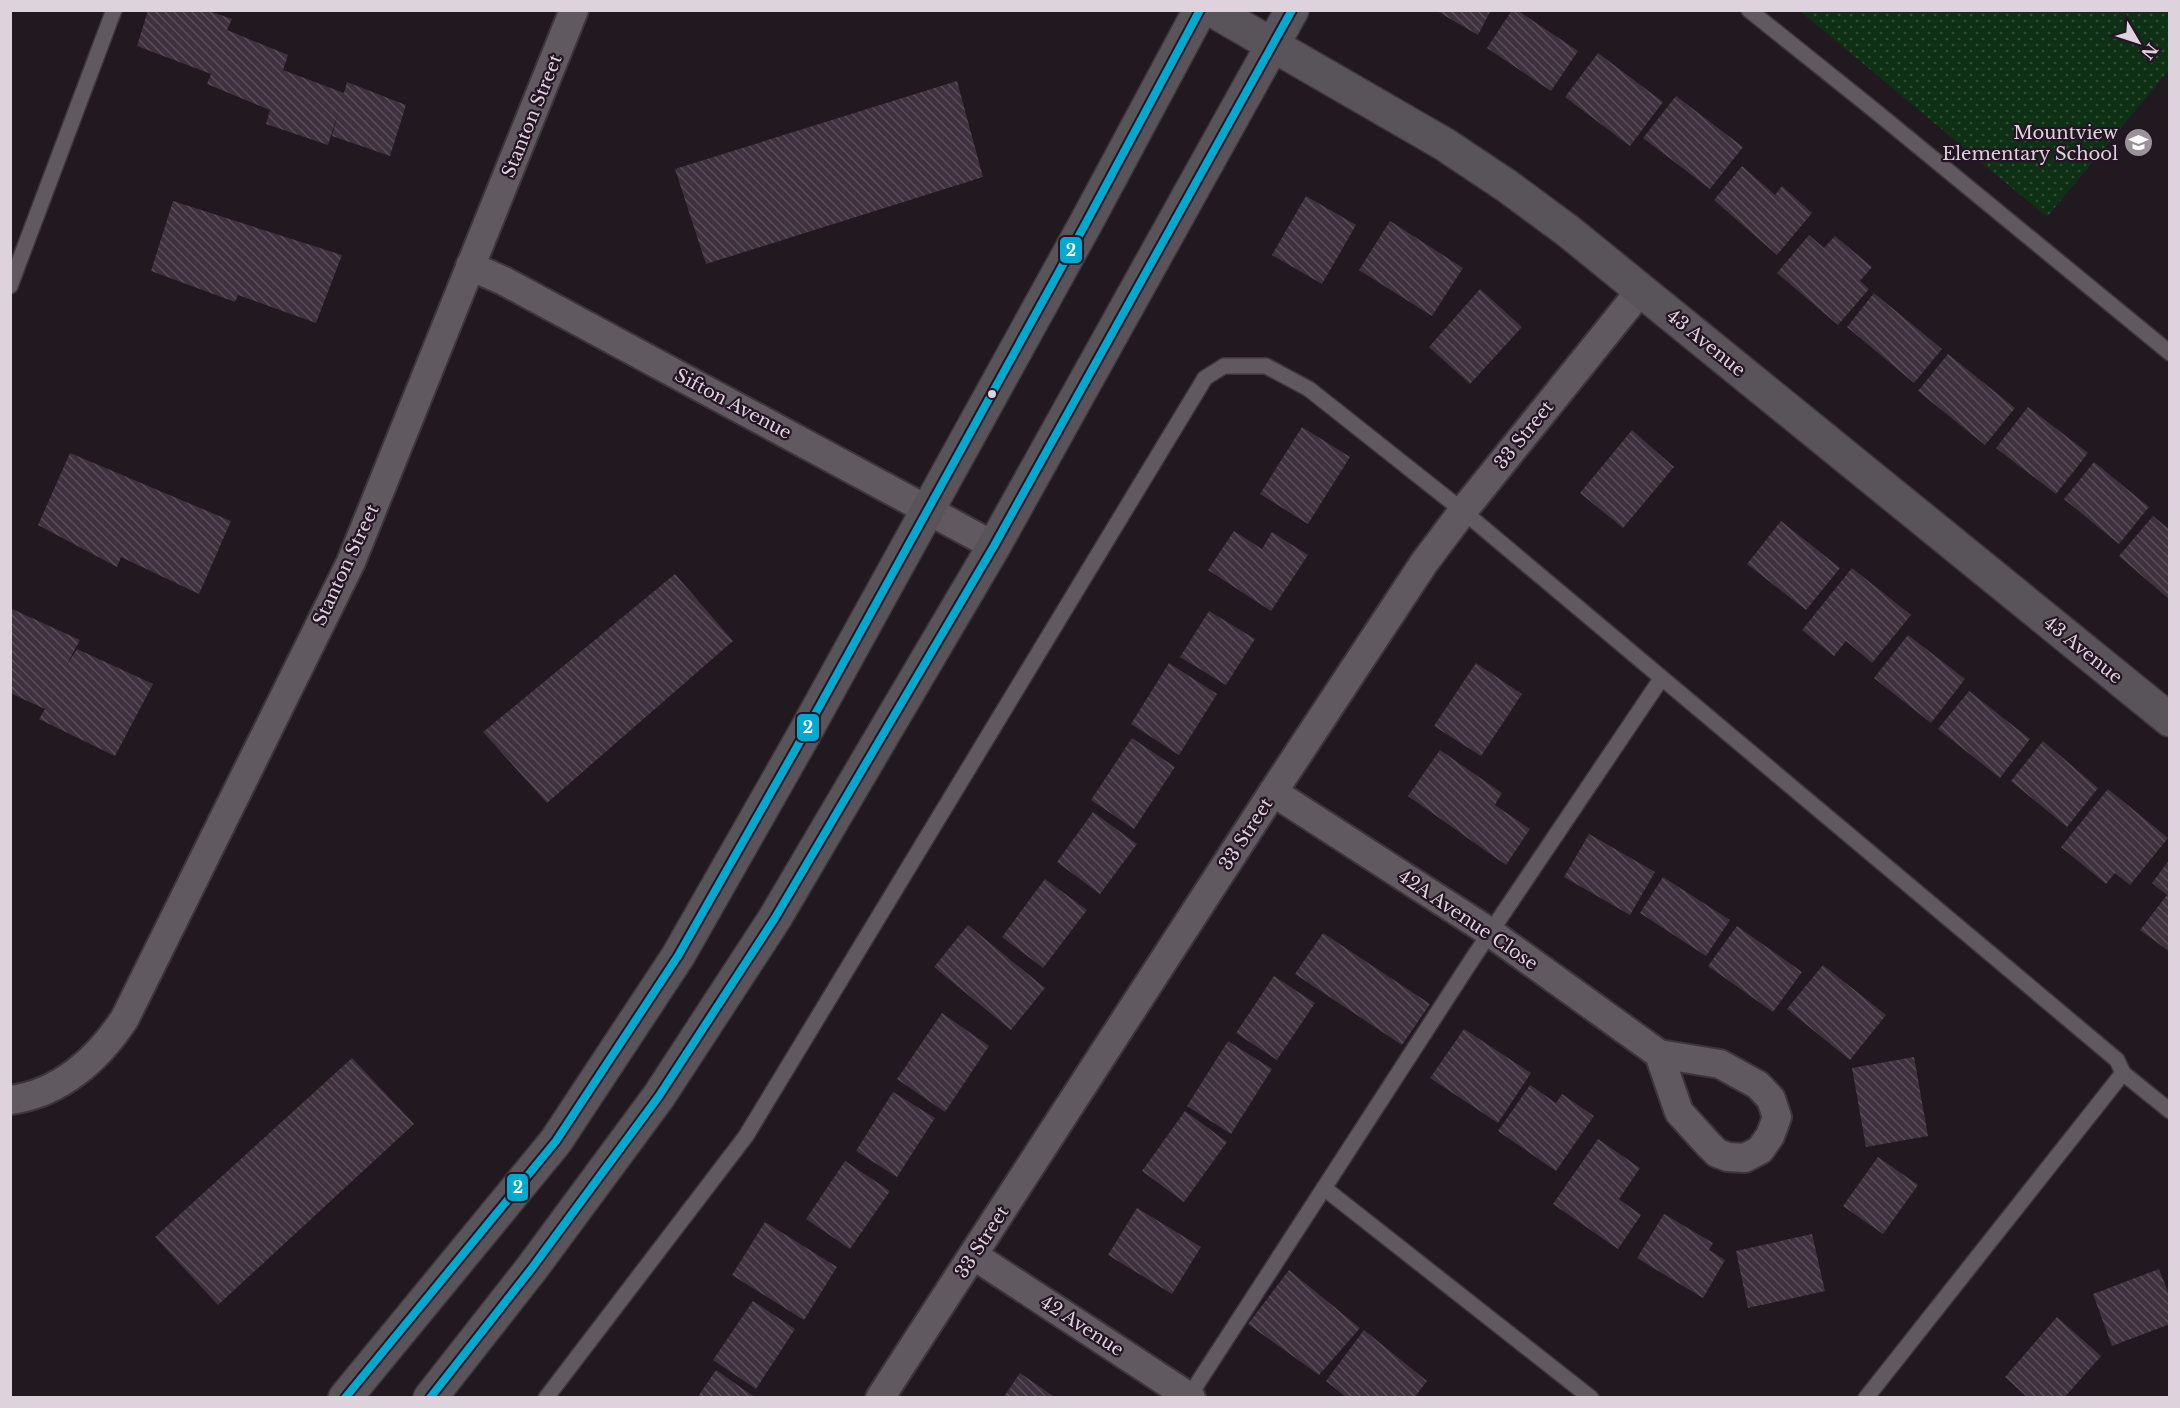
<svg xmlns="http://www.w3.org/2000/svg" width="2180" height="1408" viewBox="0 0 2180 1408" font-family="'Libre Baskerville',serif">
  <defs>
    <pattern id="park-dots" width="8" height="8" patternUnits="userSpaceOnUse" patternTransform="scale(1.5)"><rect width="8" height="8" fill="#0e3014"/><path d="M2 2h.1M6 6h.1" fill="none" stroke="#314d36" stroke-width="1.8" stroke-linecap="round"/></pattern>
    <pattern id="building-back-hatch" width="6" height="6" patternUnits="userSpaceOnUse" patternTransform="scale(1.5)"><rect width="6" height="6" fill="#3f313d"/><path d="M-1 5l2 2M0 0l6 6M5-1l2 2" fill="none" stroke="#5a4e59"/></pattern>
  </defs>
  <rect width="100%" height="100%" fill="#221820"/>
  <path fill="url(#park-dots)" d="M1800,11H2169V70L2047,217Z"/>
  <g fill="url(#building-back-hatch)">
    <path d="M148,10H206L232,19L227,30L288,55L283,70L344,93L347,82L406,105L390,156L332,136L339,110L328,145L266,124L270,110L207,84L211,74L137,46Z"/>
    <path d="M1435,10H1491L1478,35Z"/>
    <path d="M1512,10H1517L1578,51L1551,91L1487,48Z"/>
    <path d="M1598,53L1663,102L1630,146L1565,97Z"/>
    <path d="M957,81L983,177L706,264L675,169Z"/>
    <path d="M1676,96L1743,147L1710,189L1643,138Z"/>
    <path d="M1742,166L1775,195L1782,186L1812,213L1777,255L1714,200Z"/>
    <path d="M1306,196L1356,225L1322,284L1272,255Z"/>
    <path d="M173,201L342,255L316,323L238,295L235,302L151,271Z"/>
    <path d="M1390,221L1463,268L1432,316L1359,270Z"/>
    <path d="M1809,235L1824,248L1835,236L1872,267L1860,281L1869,289L1838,325L1777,273Z"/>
    <path d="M1480,289L1522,327L1470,384L1429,347Z"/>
    <path d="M1874,293L1942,349L1914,383L1847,327Z"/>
    <path d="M1948,354L2015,408L1985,445L1918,391Z"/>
    <path d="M2028,407L2088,453L2056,494L1996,448Z"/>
    <path d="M1302,427L1350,457L1308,524L1260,494Z"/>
    <path d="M1632,430L1674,467L1623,528L1580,493Z"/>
    <path d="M70,453L231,521L199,594L121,557L117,567L38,525Z"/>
    <path d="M2094,462L2149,507L2119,544L2064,499Z"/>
    <path d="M2153,516L2170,530V600L2119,556Z"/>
    <path d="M1781,521L1840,568L1806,610L1747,564Z"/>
    <path d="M1234,531L1262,549L1272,532L1308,555L1271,611L1208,570Z"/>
    <path d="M1852,568L1911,615L1872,663L1846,641L1834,656L1802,630Z"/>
    <path d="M675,574L733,641L547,803L483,732Z"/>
    <path d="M10,608L80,640L66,666L77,649L153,684L115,756L39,719L45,709L10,693Z"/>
    <path d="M1209,611L1255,639L1226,685L1180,657Z"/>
    <path d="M1908,635L1965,679L1931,723L1874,678Z"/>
    <path d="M1169,663L1217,694L1179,755L1131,724Z"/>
    <path d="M1476,663L1522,694L1481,756L1434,726Z"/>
    <path d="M1969,691L2030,739L2000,778L1938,729Z"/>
    <path d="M1132,738L1175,767L1134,829L1091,800Z"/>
    <path d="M2043,741L2098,788L2067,827L2011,781Z"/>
    <path d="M1440,750L1502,793L1495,805L1530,829L1506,865L1408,796Z"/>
    <path d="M2108,789L2168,838L2130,885L2115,873L2106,884L2061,847Z"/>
    <path d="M1093,812L1137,844L1100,894L1057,862Z"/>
    <path d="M1589,834L1655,872L1630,915L1564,877Z"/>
    <path d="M2170,859V952L2140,930L2167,895L2152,883Z"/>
    <path d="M1663,877L1730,920L1706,956L1640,913Z"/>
    <path d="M1045,879L1087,910L1043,968L1002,937Z"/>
    <path d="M968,925L1045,988L1011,1030L934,967Z"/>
    <path d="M1737,926L1802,972L1773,1012L1708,966Z"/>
    <path d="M1323,933L1430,1004L1402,1045L1295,974Z"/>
    <path d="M1823,965L1886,1015L1850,1060L1787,1009Z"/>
    <path d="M1274,976L1315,1003L1277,1060L1236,1033Z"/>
    <path d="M942,1013L989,1046L945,1112L897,1079Z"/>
    <path d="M1464,1029L1531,1073L1498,1123L1430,1078Z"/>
    <path d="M1228,1041L1272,1069L1231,1134L1187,1106Z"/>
    <path d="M1914,1057L1928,1136L1866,1147L1852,1068Z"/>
    <path d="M352,1058L414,1124L218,1305L155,1237Z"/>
    <path d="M1530,1085L1556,1103L1562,1094L1594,1116L1556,1171L1498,1131Z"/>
    <path d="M893,1092L935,1118L897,1177L856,1151Z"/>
    <path d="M1185,1111L1227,1142L1184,1202L1142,1171Z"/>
    <path d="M1598,1139L1640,1168L1619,1199L1641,1215L1618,1249L1553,1204Z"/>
    <path d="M1878,1157L1918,1185L1883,1234L1843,1206Z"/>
    <path d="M845,1161L890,1191L850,1249L806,1219Z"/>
    <path d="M1137,1208L1201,1247L1172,1294L1108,1255Z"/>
    <path d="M1664,1214L1713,1243L1709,1250L1725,1260L1703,1298L1637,1258Z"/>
    <path d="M765,1222L837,1267L804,1320L732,1275Z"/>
    <path d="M1812,1234L1825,1291L1748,1308L1736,1251Z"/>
    <path d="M2159,1269L2170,1297V1324L2112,1346L2093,1294Z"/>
    <path d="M1289,1270L1360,1328L1319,1375L1248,1324Z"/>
    <path d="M753,1301L795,1329L756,1389L713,1360Z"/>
    <path d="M2057,1317L2101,1356L2064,1398H2028L2005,1377Z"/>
    <path d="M1364,1330L1427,1381L1414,1398H1347L1326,1381Z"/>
    <path d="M716,1370L756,1398H697Z"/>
    <path d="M1020,1373L1056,1398H1003Z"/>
  </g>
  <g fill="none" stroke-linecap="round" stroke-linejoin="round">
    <defs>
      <g id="lane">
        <path d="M1749,10L1874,110L2170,353"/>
        <path d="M10,286L114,10"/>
        <path d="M1324,1188L1591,1398"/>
        <path d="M546,1398L746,1136L1205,378L1224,366H1266L1309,389L1463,511L2117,1060L2123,1073L2170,1111"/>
        <path d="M1188,1398L1473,958L1661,679"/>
        <path d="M1866,1398L2123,1073"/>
      </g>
      <g id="street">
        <path d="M470,266L504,281L994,546"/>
        <path d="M1273,792L1491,933L1659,1054L1720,1064L1758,1085L1771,1099L1777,1117L1770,1136L1760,1150L1745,1158L1728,1157L1717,1153L1708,1144L1679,1112L1659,1054"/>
        <path d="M10,1100C60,1094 99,1058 125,1018L351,562L574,10"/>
        <path d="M973,1255L1191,1398"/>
        <path d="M880,1398L1273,792L1424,563L1463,511L1641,290"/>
      </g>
      <g id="secondary">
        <path d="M1212,10L1444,144L1507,186L1568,231L2170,720"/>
        <path d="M345,1398L556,1141L678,956L802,738L1087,221L1200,10"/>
        <path d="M430,1398L532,1268L659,1096L775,918L994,546L1292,10"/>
      </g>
    </defs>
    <use href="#lane" stroke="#3c353b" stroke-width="18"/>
    <use href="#street" stroke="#3c353b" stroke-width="32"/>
    <use href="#secondary" stroke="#3c353b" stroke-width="36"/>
    <use href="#lane" stroke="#615960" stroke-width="15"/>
    <use href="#street" stroke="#615960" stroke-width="28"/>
    <use href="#secondary" stroke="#58545a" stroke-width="33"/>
    <defs>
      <g id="bus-1">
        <path d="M345,1398L556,1141L678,956L802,738L1087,221L1200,10"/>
        <path d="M430,1398L532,1268L659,1096L775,918L994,546L1292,10"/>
      </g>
    </defs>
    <use href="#bus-1" stroke="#251524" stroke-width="12"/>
    <use href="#bus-1" stroke="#00a9ce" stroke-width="8"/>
  </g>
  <defs>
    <symbol id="school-disc" viewBox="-11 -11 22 22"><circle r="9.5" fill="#9c929b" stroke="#251524"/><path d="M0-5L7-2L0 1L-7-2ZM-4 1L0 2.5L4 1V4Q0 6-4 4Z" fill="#fff"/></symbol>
  </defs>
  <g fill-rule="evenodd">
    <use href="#school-disc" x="2122" y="126" width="33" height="33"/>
  </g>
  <circle fill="#ded3dd" stroke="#251524" stroke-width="2" cx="992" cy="394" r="5"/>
  <g text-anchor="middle" stroke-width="4.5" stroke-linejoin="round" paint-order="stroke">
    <g font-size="18" fill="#ded3dd" stroke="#251524">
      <text transform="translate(532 116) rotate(-68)" y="6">Stanton Street</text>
      <text transform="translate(1706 343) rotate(39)" y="6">43 Avenue</text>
      <text transform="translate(733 404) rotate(28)" y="6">Sifton Avenue</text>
      <text transform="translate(1524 435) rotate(-51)" y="6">33 Street</text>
      <text transform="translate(346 565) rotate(-65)" y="6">Stanton Street</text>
      <text transform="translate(2083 650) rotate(39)" y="6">43 Avenue</text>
      <text transform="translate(1246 834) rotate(-57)" y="6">33 Street</text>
      <text transform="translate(1468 920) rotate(34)" y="6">42A Avenue Close</text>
      <text transform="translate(982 1242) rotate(-57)" y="6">33 Street</text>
      <text transform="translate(1082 1326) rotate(33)" y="6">42 Avenue</text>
    </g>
    <g font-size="18" fill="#ded3dd" stroke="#251524" text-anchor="end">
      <text x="2118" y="139">Mountview<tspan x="2118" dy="21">Elementary School</tspan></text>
    </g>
  </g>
  <g stroke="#251524" stroke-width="2">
    <rect x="1059" y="236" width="24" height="28" rx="6" fill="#00a9ce"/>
    <rect x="796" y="713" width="24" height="29" rx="6" fill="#00a9ce"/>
    <rect x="506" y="1173" width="23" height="29" rx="6" fill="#00a9ce"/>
  </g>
  <g font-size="16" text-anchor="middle" font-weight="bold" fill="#fff">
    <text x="1071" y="256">2</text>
    <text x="808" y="733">2</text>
    <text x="518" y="1193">2</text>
  </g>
  <rect width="2180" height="1408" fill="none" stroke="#ded3dd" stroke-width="24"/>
  <g transform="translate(2138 42) rotate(129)" stroke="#251524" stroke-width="4.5" paint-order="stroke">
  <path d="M0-4.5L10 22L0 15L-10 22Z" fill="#ded3dd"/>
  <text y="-9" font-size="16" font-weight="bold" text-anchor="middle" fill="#ded3dd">N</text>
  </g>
</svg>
